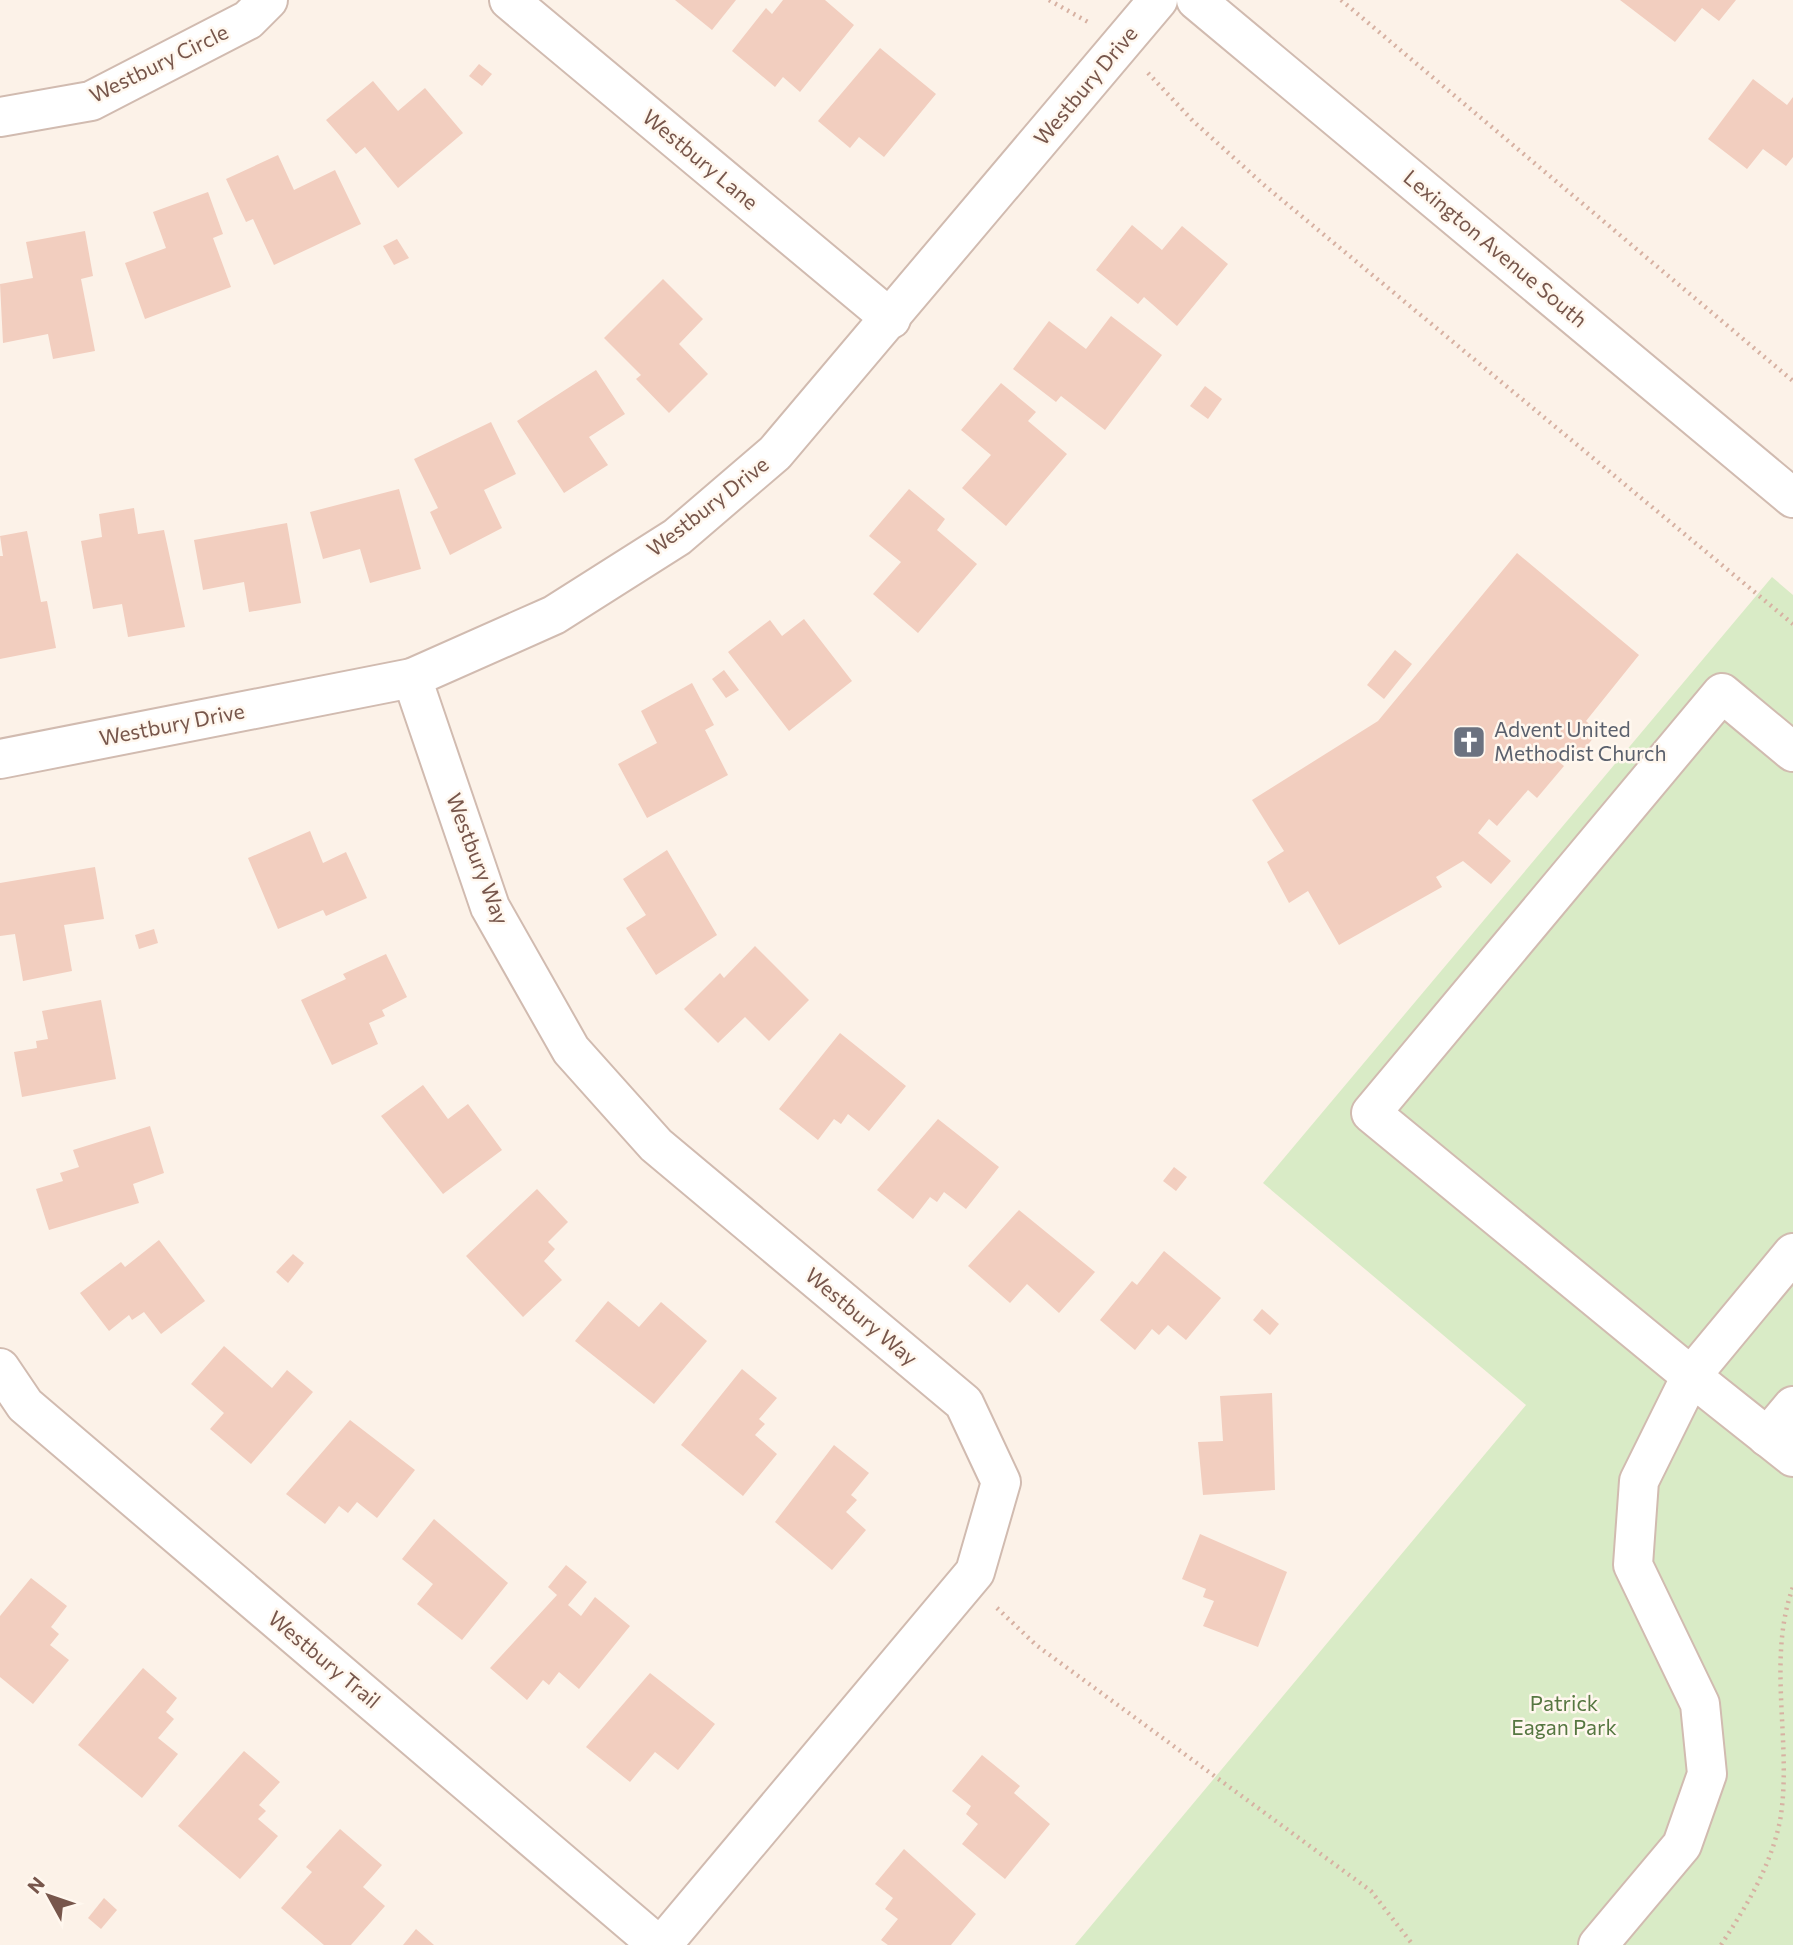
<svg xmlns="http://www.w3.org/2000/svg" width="1793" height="1945" viewBox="0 0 1793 1945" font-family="Commissioner,sans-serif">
  <rect width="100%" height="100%" fill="#fcf2e8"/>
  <path fill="#d9ebc6" d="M1772,577L1793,595V1945H1075L1526,1405L1263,1183Z"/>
  <g fill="#f2cebf">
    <path d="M675,0H736L712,30Z"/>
    <path d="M783,0H825L854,25L800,92L783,77L775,87L732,51L766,8L772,14Z"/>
    <path d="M1620,0H1736L1719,21L1702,8L1675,42Z"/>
    <path d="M880,48L936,94L884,157L859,137L850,148L818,121Z"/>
    <path d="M479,64L492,74L482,86L469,76Z"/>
    <path d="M1753,79L1787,105L1793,97V157L1786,166L1763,149L1747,169L1708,139Z"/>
    <path d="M373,81L398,111L425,88L463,133L398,188L365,147L356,154L326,120Z"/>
    <path d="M278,155L294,190L335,170L361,224L274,265L253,219L246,222L226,179Z"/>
    <path d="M208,192L223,234L213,238L231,287L145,319L125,263L166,248L153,212Z"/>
    <path d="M1132,225L1162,250L1182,226L1228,264L1177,326L1144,297L1138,304L1096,270Z"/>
    <path d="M85,231L93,276L81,279L95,351L53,359L48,334L3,343L0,284L33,278L26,242Z"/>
    <path d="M397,239L409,258L394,265L383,246Z"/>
    <path d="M663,279L703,319L679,344L708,374L669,413L636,379L641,375L604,338Z"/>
    <path d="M1111,316L1162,355L1105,430L1061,396L1056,402L1013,369L1049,321L1086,349Z"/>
    <path d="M596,370L625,414L589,437L608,465L564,493L517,421Z"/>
    <path d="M1001,383L1036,412L1028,421L1067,454L1006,526L962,488L991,455L961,430Z"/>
    <path d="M1205,386L1222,399L1208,419L1190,406Z"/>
    <path d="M491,422L516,474L484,490L502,528L450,555L430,512L438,508L414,459Z"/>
    <path d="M399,489L421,569L370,583L360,549L323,559L310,512Z"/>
    <path d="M909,489L945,519L937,530L977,564L918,633L873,594L901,562L869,536Z"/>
    <path d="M134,508L138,534L164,530L185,627L128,637L122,604L93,609L81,541L102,537L99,514Z"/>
    <path d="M287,523L301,603L249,612L244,582L203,590L194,540Z"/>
    <path d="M27,531L41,602L47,601L56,648L0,659V556H3L0,536Z"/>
    <path d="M1517,553L1639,655L1586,721L1598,732L1574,762L1561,750L1554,758L1564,766L1537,798L1528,790L1497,826L1489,819L1478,833L1511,861L1491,884L1463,861L1436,877L1442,887L1339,945L1308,891L1289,903L1267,862L1284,851L1252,800L1378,721Z"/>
    <path d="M804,619L852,681L789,731L728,652L770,620L782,636Z"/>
    <path d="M1395,650L1412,664L1384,699L1367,685Z"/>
    <path d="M724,670L739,690L726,698L712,679Z"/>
    <path d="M692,683L714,725L705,730L728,775L647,818L618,764L657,743L641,711Z"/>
    <path d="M310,831L323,863L346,852L367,898L326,916L323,910L278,929L248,858Z"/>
    <path d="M667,850L717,935L656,975L626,928L646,915L623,879Z"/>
    <path d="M95,867L104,919L64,925L72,971L23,981L15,934L0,936V883Z"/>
    <path d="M154,929L158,943L139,949L135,935Z"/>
    <path d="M755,946L809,1000L769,1041L745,1017L718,1043L684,1009L720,973L724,978Z"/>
    <path d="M386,954L407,997L382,1010L385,1016L369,1023L378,1044L332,1065L301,1000L346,979L343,974Z"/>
    <path d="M101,1000L116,1079L22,1097L14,1052L37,1048L36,1041L48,1039L42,1011Z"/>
    <path d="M840,1033L906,1086L869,1131L848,1114L841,1124L834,1119L818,1140L779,1109Z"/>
    <path d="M423,1085L448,1119L468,1104L502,1150L443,1194L381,1116Z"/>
    <path d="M938,1119L999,1167L966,1209L944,1192L937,1202L930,1197L913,1219L877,1190Z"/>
    <path d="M150,1126L164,1173L133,1184L139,1203L49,1230L36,1189L63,1181L60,1173L79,1167L73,1150Z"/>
    <path d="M1174,1167L1187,1177L1176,1191L1163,1181Z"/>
    <path d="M537,1189L568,1222L548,1242L555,1249L544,1261L562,1280L523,1317L466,1256Z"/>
    <path d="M1019,1210L1095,1272L1059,1313L1027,1284L1010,1303L968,1266Z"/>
    <path d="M159,1240L205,1301L161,1334L144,1312L132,1320L129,1315L109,1331L80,1293L121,1262L125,1267Z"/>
    <path d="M1164,1251L1221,1298L1186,1340L1168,1325L1159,1335L1152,1329L1135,1350L1100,1320L1132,1281L1137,1285Z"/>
    <path d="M293,1254L304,1263L288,1283L276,1272Z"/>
    <path d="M608,1301L639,1327L661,1302L707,1341L654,1404L575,1341Z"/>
    <path d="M1262,1309L1279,1324L1270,1335L1253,1320Z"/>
    <path d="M224,1346L272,1388L287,1370L313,1392L251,1464L210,1429L224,1413L191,1384Z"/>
    <path d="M742,1369L777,1398L759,1419L765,1424L755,1435L777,1454L743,1496L681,1445Z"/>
    <path d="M1272,1393L1275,1490L1203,1495L1198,1442L1223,1441L1220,1396Z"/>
    <path d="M350,1420L415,1470L377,1518L357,1502L348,1513L339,1506L325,1524L286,1494Z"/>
    <path d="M834,1445L869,1473L851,1495L857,1500L846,1512L866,1530L832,1570L775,1522Z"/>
    <path d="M434,1519L508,1583L462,1640L417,1604L433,1584L402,1559Z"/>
    <path d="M1200,1534L1287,1572L1258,1647L1203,1626L1214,1601L1203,1597L1206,1589L1182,1579Z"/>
    <path d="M566,1565L587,1582L568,1605L581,1616L595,1597L630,1626L579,1689L559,1672L549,1685L543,1680L527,1700L490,1668L557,1595L548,1587Z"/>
    <path d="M31,1578L67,1606L51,1627L59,1634L50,1645L69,1660L33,1704L0,1677V1616Z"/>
    <path d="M143,1668L177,1698L166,1712L174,1719L158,1738L178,1754L142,1798L78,1745Z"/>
    <path d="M650,1673L715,1724L678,1770L655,1752L630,1782L586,1747Z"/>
    <path d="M244,1751L280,1782L259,1805L266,1811L258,1819L278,1836L240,1879L178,1826Z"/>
    <path d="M982,1755L1020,1786L1014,1793L1050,1824L1005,1879L962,1844L978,1824L966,1814L971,1806L952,1791Z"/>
    <path d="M340,1829L382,1865L363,1887L385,1906L351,1945H324L281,1908L312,1872L306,1867Z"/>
    <path d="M904,1849L976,1914L951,1945H888L881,1940L898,1919L885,1909L893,1898L875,1884Z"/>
    <path d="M104,1898L117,1910L101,1929L88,1918Z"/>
    <path d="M416,1929L434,1945H403Z"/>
  </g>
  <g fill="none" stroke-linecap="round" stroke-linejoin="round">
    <defs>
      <g id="minor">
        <path d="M509,0L891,319"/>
        <path d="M1196,0L1793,498"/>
        <path d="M0,117L91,101L248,20L268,0"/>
        <path d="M412,678L490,907L571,1050L656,1145L964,1403L1001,1482L975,1572L662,1945"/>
        <path d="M1793,752L1722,693L1371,1113L1691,1376L1793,1253"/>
        <path d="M0,759L412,678L554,615L677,537L775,453L1158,0"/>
        <path d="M0,1368L25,1405L658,1945"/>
        <path d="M1767,1437L1793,1406"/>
        <path d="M1598,1945L1682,1845L1707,1774L1700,1704L1633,1565L1639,1481L1691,1376L1793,1457"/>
      </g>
    </defs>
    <use href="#minor" stroke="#d1bbb0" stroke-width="42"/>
    <g stroke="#d7b1a2" stroke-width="4.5" stroke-dasharray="2 5" stroke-linecap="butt">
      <path d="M1049,0L1088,22"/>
      <path d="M1341,0L1793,381"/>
      <path d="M1148,73L1193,121L1264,185L1793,624"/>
      <path d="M997,1608L1036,1645L1371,1891L1413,1945"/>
      <path d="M1721,1945C1747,1905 1770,1868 1780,1821C1793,1745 1766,1661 1793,1587"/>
    </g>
    <use href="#minor" stroke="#fff" stroke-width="38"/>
  </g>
  <defs>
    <symbol id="church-square" viewBox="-11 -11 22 22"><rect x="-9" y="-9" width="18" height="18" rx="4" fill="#6b7280" stroke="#fff7ee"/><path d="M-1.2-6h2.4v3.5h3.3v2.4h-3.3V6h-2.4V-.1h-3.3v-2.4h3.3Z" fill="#fff"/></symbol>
  </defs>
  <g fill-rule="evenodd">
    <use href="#church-square" x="1450" y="723" width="38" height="38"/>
  </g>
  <g text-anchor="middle" stroke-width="5" stroke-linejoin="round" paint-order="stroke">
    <g font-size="21" fill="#77564b" stroke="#fff7ee">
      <text transform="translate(159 64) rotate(-26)" y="7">Westbury Circle</text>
      <text transform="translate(1086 86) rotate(-50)" y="7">Westbury Drive</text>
      <text transform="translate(700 160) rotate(40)" y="7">Westbury Lane</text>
      <text transform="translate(1495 249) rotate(40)" y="7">Lexington Avenue South</text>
      <text transform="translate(708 507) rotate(-38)" y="7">Westbury Drive</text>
      <text transform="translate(172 725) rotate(-11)" y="7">Westbury Drive</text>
      <text transform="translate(477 859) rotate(69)" y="7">Westbury Way</text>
      <text transform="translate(861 1317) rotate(40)" y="7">Westbury Way</text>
      <text transform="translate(324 1660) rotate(40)" y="7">Westbury Trail</text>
    </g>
    <g font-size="21" fill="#5b616d" stroke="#fff7ee" text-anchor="start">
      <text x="1494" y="737">Advent United<tspan x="1494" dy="24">Methodist Church</tspan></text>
    </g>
    <g font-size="21" fill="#567741" stroke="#fff7ee">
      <text x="1564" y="1711">Patrick<tspan x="1564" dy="24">Eagan Park</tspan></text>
    </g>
  </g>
  <g transform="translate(49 1896) rotate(310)" stroke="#fff7ee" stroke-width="5" paint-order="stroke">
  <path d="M0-5L12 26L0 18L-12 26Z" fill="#77564b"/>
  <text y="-10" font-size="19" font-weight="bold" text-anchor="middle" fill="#77564b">N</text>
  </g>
</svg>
